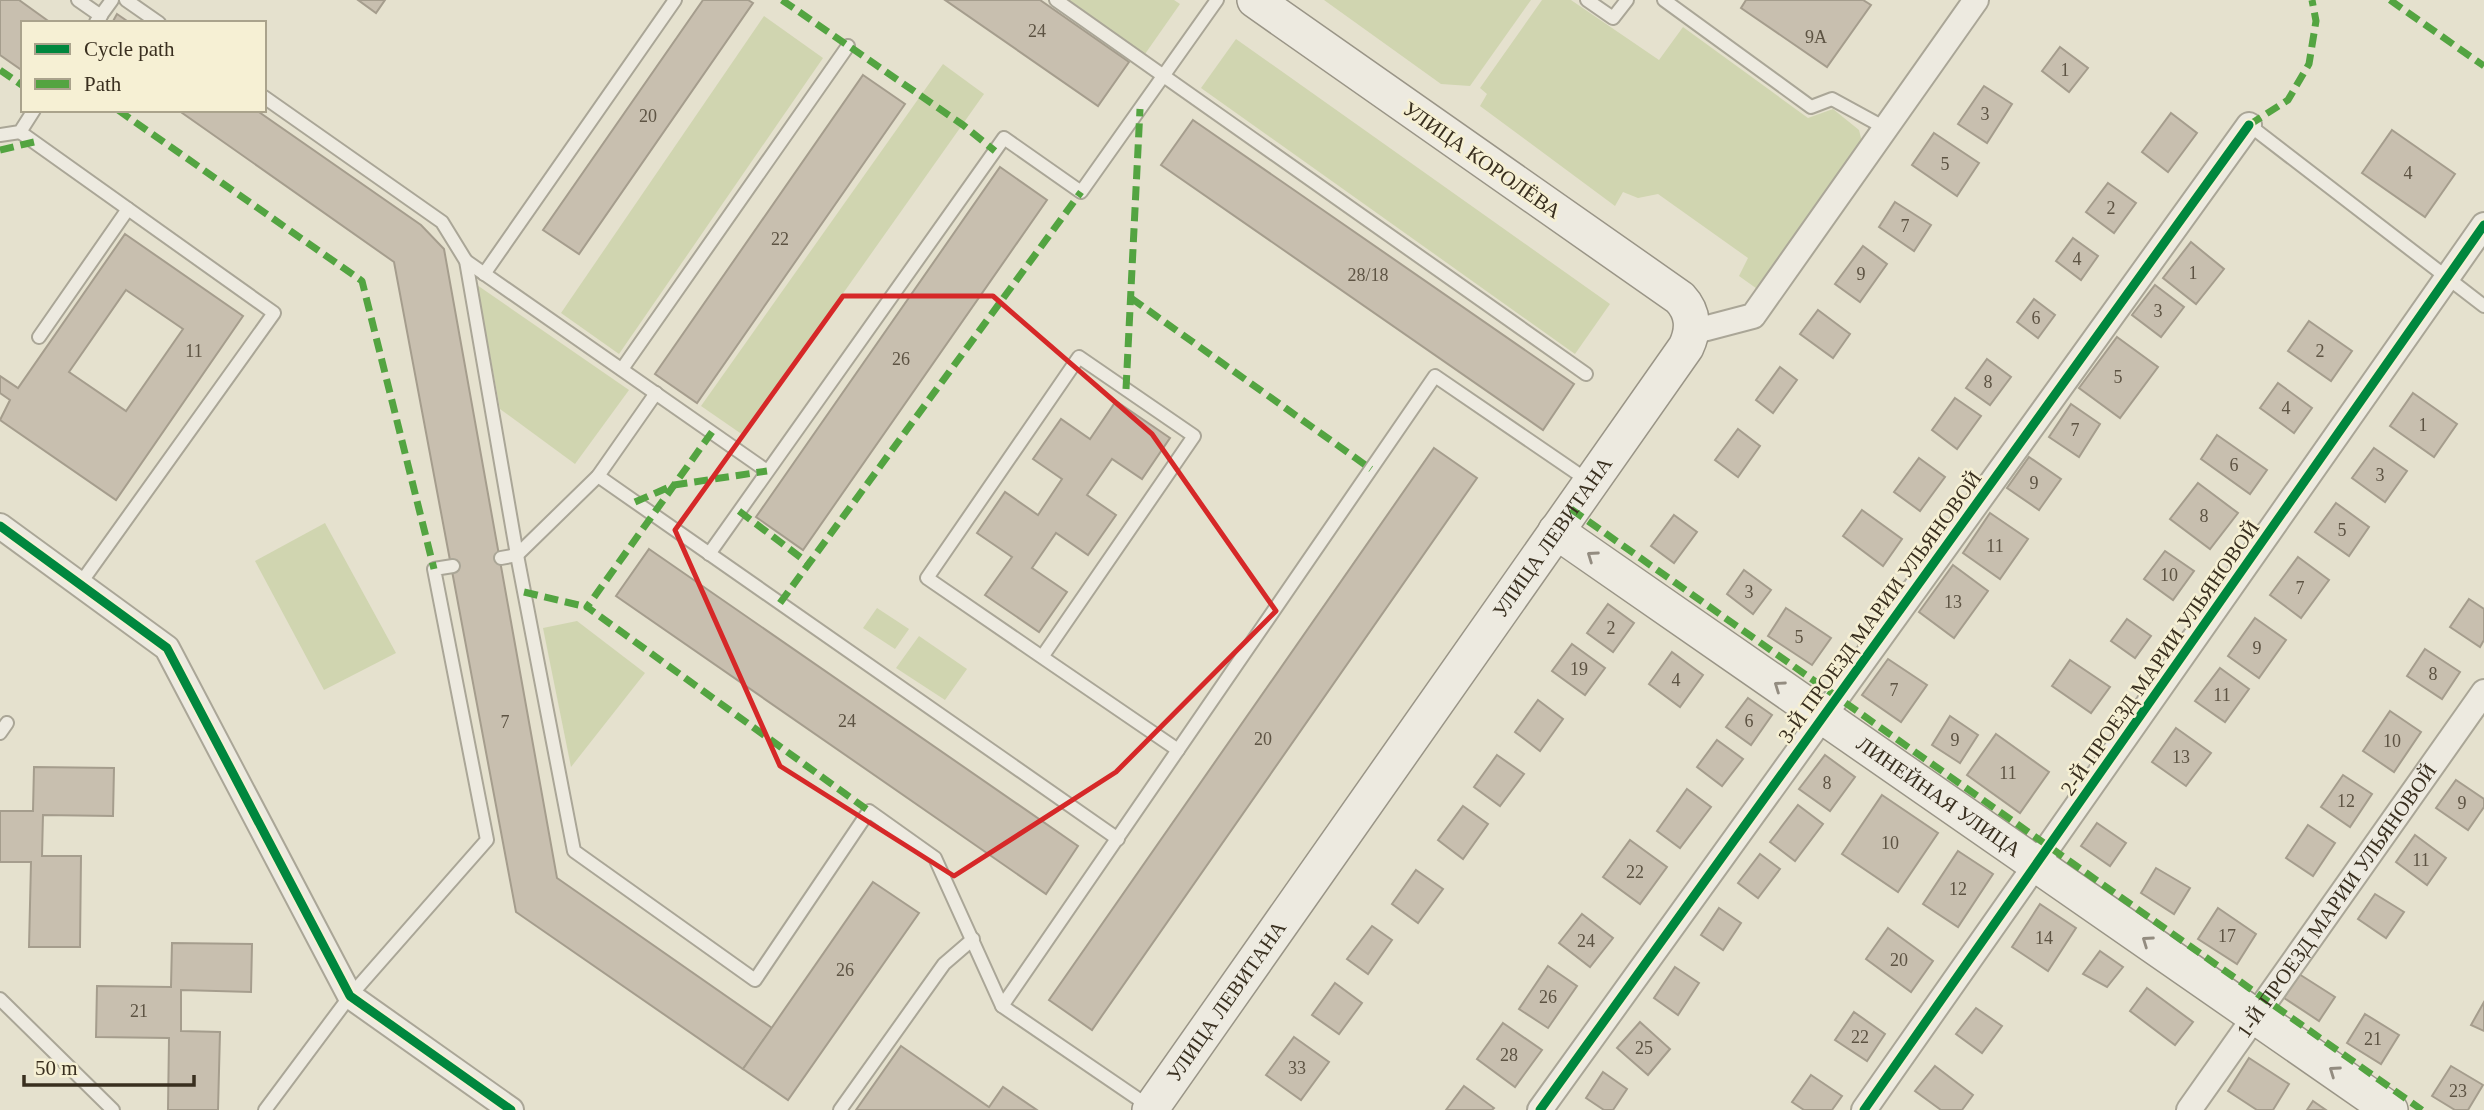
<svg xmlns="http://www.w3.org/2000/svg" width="2484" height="1110" viewBox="0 0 2484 1110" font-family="'Times New Roman',serif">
  <rect width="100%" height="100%" fill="#e5e1ce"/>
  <g fill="#d0d5b0">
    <path d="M1069,0H1174L1180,4L1145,54Z"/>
    <path d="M1324,0H1531L1470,86L1441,84Z"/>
    <path d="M1542,0H1571L1659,60L1683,27L1808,118L1833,109L1859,130L1863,146L1760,291L1739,276L1748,258L1658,194L1638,198L1623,192L1615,206L1480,106L1487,94L1480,88Z"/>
    <path d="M764,16L823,58L619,354L561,313Z"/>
    <path d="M1236,39L1610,304L1575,354L1201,88Z"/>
    <path d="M943,64L984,94L743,435L701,406Z"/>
    <path d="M477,285L629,390L575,464L500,409Z"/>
    <path d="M325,523L396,653L324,690L255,561Z"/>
    <path d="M877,608L909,629L895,649L863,628Z"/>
    <path d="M577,621L645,673L571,767L543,628Z"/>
    <path d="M919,636L967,669L945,700L896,668Z"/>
  </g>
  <g fill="#c8bfaf" stroke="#a59d8d" stroke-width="2" fill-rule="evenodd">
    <path d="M0,0H19L51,23H23V71L0,55Z"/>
    <path d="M358,0H385L376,13Z"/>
    <path d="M703,0H748L753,3L579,254L543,230Z"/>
    <path d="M945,0H1040L1129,62L1098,106Z"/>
    <path d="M1746,0H1863L1871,5L1827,67L1741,8Z"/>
    <path d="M117,14L130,23H112Z"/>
    <path d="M2060,47L2088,68L2069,92L2042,71Z"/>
    <path d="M863,75L905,104L697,403L655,374Z"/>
    <path d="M1984,86L2012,104L1987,143L1958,124Z"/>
    <path d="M178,110H256L421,225L444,249L557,878L772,1028L743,1069L516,912L394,262Z"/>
    <path d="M2171,113L2197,133L2168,172L2142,152Z"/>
    <path d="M1193,120L1574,384L1543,430L1161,165Z"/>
    <path d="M2392,130L2455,174L2425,217L2362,173Z"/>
    <path d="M1934,133L1979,163L1957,196L1912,165Z"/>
    <path d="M1000,167L1047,200L803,550L756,517Z"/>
    <path d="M2108,183L2136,203L2114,233L2086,212Z"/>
    <path d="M1895,202L1931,225L1914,251L1879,227Z"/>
    <path d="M125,234L243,316L116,500L0,420L10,400L0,393V376L18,388ZM126,290L183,329L126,411L69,372Z"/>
    <path d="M2073,238L2098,256L2081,280L2056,261Z"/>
    <path d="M2191,242L2224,269L2196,304L2163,278Z"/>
    <path d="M1863,246L1887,264L1860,302L1835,284Z"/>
    <path d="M2155,285L2184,307L2161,337L2132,315Z"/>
    <path d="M2034,299L2055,315L2038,338L2017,322Z"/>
    <path d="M1818,310L1850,334L1833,358L1800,334Z"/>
    <path d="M2309,321L2352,351L2331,381L2288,351Z"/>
    <path d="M2117,337L2158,367L2120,418L2079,388Z"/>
    <path d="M1987,359L2011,377L1990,405L1966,388Z"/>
    <path d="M1780,367L1797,380L1773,413L1756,400Z"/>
    <path d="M2278,383L2312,408L2294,433L2260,408Z"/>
    <path d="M2413,393L2457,424L2434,457L2390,426Z"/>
    <path d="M1955,398L1981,416L1957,449L1932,430Z"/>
    <path d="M1116,401L1170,438L1142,479L1112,459L1087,495L1116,515L1088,555L1056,533L1032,568L1067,592L1039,632L985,595L1012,557L977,533L1005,492L1038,515L1062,479L1033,459L1061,419L1090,439Z"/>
    <path d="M2071,404L2100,424L2079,457L2049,437Z"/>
    <path d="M1738,429L1760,446L1738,477L1715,460Z"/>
    <path d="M2217,435L2267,470L2250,494L2201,459Z"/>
    <path d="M1434,448L1477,478L1092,1030L1049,1000Z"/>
    <path d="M2374,448L2407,471L2385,502L2352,478Z"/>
    <path d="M2029,457L2061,479L2039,510L2007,488Z"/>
    <path d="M1919,458L1945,477L1920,511L1894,492Z"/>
    <path d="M2198,483L2238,513L2210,549L2170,519Z"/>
    <path d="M2336,503L2369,527L2349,556L2315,532Z"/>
    <path d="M1862,510L1902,539L1883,566L1843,536Z"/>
    <path d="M1990,513L2028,539L2000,579L1963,553Z"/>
    <path d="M1674,515L1697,532L1674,563L1651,546Z"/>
    <path d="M649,549L1078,846L1046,894L616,596Z"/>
    <path d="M2165,551L2194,571L2173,600L2144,579Z"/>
    <path d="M2298,557L2329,580L2301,618L2270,595Z"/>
    <path d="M1953,565L1988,591L1954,638L1919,612Z"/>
    <path d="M1744,570L1771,590L1753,614L1727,594Z"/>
    <path d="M2469,599L2484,609V640L2480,647L2450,627Z"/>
    <path d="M1608,604L1634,623L1613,652L1587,633Z"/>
    <path d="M1786,608L1831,638L1812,665L1768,636Z"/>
    <path d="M2255,618L2286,640L2259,678L2228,656Z"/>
    <path d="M2127,619L2151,636L2135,658L2111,641Z"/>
    <path d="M1572,644L1605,668L1585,695L1552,671Z"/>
    <path d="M2425,649L2460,672L2442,699L2407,676Z"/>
    <path d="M1672,652L1703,675L1680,707L1649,684Z"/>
    <path d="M1888,659L1927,685L1901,722L1862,695Z"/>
    <path d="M2070,660L2110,687L2091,713L2052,686Z"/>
    <path d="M2220,668L2249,689L2225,722L2195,701Z"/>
    <path d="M1748,698L1772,715L1751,745L1726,727Z"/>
    <path d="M1538,700L1563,719L1540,751L1515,732Z"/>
    <path d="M2390,711L2421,732L2394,772L2363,751Z"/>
    <path d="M1950,716L1978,735L1960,763L1932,745Z"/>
    <path d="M2176,728L2211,753L2186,786L2152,762Z"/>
    <path d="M1996,734L2049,772L2020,813L1967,775Z"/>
    <path d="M1717,740L1743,759L1722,786L1697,767Z"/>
    <path d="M1497,755L1524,774L1500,806L1474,787Z"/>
    <path d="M1825,755L1855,777L1830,811L1799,789Z"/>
    <path d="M34,767L114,768L113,816L43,815L42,856H81L80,947H29L31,862H0V811H33Z"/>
    <path d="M2343,775L2372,794L2350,827L2321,807Z"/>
    <path d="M2456,780L2484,799V807L2468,830L2436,808Z"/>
    <path d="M1687,789L1711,807L1680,848L1657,831Z"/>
    <path d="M1882,795L1938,833L1898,892L1842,854Z"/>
    <path d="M1798,805L1823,824L1795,861L1770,842Z"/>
    <path d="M1463,806L1488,824L1463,859L1438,840Z"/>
    <path d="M2097,823L2126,843L2110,866L2081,846Z"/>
    <path d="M2308,825L2335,843L2313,876L2286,858Z"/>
    <path d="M2415,835L2446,858L2427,885L2396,862Z"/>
    <path d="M1630,840L1667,867L1640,904L1603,877Z"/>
    <path d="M1958,851L1993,874L1958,927L1923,904Z"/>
    <path d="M1760,854L1780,869L1758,898L1738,883Z"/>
    <path d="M2156,868L2190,888L2174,914L2141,893Z"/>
    <path d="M1416,870L1443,889L1418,923L1392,904Z"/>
    <path d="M873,882L919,913L788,1100L743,1069Z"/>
    <path d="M2375,894L2404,912L2386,938L2358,919Z"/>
    <path d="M2040,904L2076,928L2048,971L2012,947Z"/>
    <path d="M1719,908L1741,923L1723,950L1701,935Z"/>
    <path d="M2218,908L2256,934L2237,964L2198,939Z"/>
    <path d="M1582,914L1613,938L1590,967L1559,943Z"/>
    <path d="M1372,926L1392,940L1368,974L1347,959Z"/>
    <path d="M1888,928L1933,961L1911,992L1866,959Z"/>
    <path d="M172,943L252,944L251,992L181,990V1031L220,1032L218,1110H168L169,1038L96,1037L97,986L171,987Z"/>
    <path d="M2100,951L2123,967L2107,987L2083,974Z"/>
    <path d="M1548,966L1577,986L1548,1028L1519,1009Z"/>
    <path d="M1675,967L1699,983L1678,1015L1654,998Z"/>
    <path d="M2299,974L2335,997L2319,1021L2284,998Z"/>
    <path d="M1335,983L1362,1003L1339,1034L1312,1015Z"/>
    <path d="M2147,988L2193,1022L2175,1045L2130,1011Z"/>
    <path d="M2484,1002V1031L2471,1025Z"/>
    <path d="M1976,1008L2002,1026L1982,1053L1956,1034Z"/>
    <path d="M1854,1012L1885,1034L1867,1061L1835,1040Z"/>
    <path d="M2365,1014L2399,1035L2381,1064L2347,1043Z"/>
    <path d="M1640,1022L1670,1049L1648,1075L1617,1048Z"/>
    <path d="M1503,1023L1542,1050L1515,1087L1477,1059Z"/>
    <path d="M1294,1037L1329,1062L1301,1100L1266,1075Z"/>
    <path d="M901,1046L989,1107L1003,1087L1037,1110H856Z"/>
    <path d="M2249,1058L2289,1084L2273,1110H2257L2228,1091Z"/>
    <path d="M1935,1066L1973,1095L1962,1110H1941L1915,1091Z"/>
    <path d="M2451,1066L2483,1085L2468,1110H2455L2432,1096Z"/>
    <path d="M1603,1072L1627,1089L1613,1110H1604L1586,1098Z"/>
    <path d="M1811,1075L1842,1096L1832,1110H1804L1792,1102Z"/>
    <path d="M1464,1086L1494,1108L1492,1110H1446Z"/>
    <path d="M2313,1101L2326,1110H2307Z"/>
  </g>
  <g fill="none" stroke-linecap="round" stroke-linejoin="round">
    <defs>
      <g id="service">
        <path d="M78,0L101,16"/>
        <path d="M126,0L159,23"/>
        <path d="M1056,0L1586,374"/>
        <path d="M1587,0L1613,18L1627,0"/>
        <path d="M1664,0L1811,107L1832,99L1887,129"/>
        <path d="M96,22L112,0"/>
        <path d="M264,97L442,222L466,261L517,555L574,851L755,980L869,811L935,858L1002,1006L1150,1107"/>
        <path d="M2249,125L2484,306"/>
        <path d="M20,132L274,313L80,584"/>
        <path d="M0,135L20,132L34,110"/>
        <path d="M466,261L767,471"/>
        <path d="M484,274L675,0"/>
        <path d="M39,337L128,209"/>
        <path d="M622,369L848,46"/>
        <path d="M598,476L1118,839"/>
        <path d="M709,554L1004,138L1081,192L1217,0"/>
        <path d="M501,558L517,555L598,476L656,393"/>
        <path d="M1042,657L927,578L1079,357L1194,436L1042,657L1178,750"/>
        <path d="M0,733L7,723"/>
        <path d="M0,999L113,1110"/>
        <path d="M1002,1006L1435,376L1590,482"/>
        <path d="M265,1110L350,996L487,840L434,569L453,566"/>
        <path d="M840,1110L944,964L973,939"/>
      </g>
      <g id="minor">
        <path d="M1692,332L1753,316L1976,0"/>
        <path d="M0,526L167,648L350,996L511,1110"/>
        <path d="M1540,1110L2249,125"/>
        <path d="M1864,1110L2484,225"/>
        <path id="s1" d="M2189,1110L2484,692"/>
      </g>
      <g id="secondary">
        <path id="s2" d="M1556,531L2390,1110"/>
        <path id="s3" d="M1150,1110L1686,347C1694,330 1694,313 1680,298L1255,0"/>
      </g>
    </defs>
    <use href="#service" stroke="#aaa697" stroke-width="16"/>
    <use href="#minor" stroke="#aaa697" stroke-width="28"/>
    <use href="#secondary" stroke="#9a9587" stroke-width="38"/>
    <use href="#service" stroke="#edeae0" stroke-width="12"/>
    <use href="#minor" stroke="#edeae0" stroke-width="24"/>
    <use href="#secondary" stroke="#edeae0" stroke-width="35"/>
    <g stroke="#53a441" stroke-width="7" stroke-dasharray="14 7" stroke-linecap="butt">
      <path d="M782,0L963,125L995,151"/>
      <path d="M2390,0L2484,66"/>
      <path d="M0,70L23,86"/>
      <path d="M118,110L362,281L434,569"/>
      <path d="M2249,125L2288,100L2309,64L2316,21L2312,0"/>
      <path d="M0,150L34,142"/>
      <path d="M1131,298L1371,469"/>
      <path d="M1126,389L1140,109"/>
      <path d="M712,432L587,607L869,811"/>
      <path d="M635,502L674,485L767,471"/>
      <path d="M1571,509L2422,1110"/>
      <path d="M739,511L808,563"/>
      <path d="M524,592L587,607"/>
      <path d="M780,603L1081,192"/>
    </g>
    <defs>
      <g id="cycleway">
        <path d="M0,526L167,648L350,996L511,1110"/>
        <path d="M1540,1110L2249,125"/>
        <path d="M1864,1110L2484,225"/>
      </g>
    </defs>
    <use href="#cycleway" stroke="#f6f0d4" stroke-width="13"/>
    <use href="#cycleway" stroke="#00873e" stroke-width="9"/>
  </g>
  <defs><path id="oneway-chevron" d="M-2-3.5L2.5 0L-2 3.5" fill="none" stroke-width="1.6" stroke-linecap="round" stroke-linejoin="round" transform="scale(1.75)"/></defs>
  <g stroke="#938c80">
    <use href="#oneway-chevron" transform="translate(1592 556) rotate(-145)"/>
    <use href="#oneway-chevron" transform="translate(1779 686) rotate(-145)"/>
    <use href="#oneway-chevron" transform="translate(2147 941) rotate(-145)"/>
    <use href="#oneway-chevron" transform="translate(2334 1071) rotate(-145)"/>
  </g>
  <path fill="none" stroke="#d62828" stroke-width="5" stroke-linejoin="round" d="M843,296H993L1152,434L1276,611L1116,772L954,876L780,766L675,530Z"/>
  <g text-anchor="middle" stroke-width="5" stroke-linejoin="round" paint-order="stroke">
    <g font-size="18" fill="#5d5343">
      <text x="1037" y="37">24</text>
      <text x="1816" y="43">9А</text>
      <text x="2065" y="76">1</text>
      <text x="1985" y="120">3</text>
      <text x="648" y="122">20</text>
      <text x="1945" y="170">5</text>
      <text x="2408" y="179">4</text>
      <text x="2111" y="214">2</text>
      <text x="1905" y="232">7</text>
      <text x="780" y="245">22</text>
      <text x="2077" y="265">4</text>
      <text x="2193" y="279">1</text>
      <text x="1861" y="280">9</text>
      <text x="1368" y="281">28/18</text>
      <text x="2158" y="317">3</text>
      <text x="2036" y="324">6</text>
      <text x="194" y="357">11</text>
      <text x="2320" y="357">2</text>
      <text x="901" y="365">26</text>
      <text x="2118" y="383">5</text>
      <text x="1988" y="388">8</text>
      <text x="2286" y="414">4</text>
      <text x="2423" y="431">1</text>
      <text x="2075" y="436">7</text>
      <text x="2234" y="471">6</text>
      <text x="2380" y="481">3</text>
      <text x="2034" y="489">9</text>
      <text x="2204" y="522">8</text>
      <text x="2342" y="536">5</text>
      <text x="1995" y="552">11</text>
      <text x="2169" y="581">10</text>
      <text x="2300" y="594">7</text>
      <text x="1749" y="598">3</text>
      <text x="1953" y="608">13</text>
      <text x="1611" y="634">2</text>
      <text x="1799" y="643">5</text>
      <text x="2257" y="654">9</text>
      <text x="1579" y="675">19</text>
      <text x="2433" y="680">8</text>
      <text x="1676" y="686">4</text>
      <text x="1894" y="696">7</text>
      <text x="2222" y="701">11</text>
      <text x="847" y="727">24</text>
      <text x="1749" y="727">6</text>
      <text x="505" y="728">7</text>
      <text x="1263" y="745">20</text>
      <text x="1955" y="746">9</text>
      <text x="2392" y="747">10</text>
      <text x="2181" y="763">13</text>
      <text x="2008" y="779">11</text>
      <text x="1827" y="789">8</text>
      <text x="2346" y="807">12</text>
      <text x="2462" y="809">9</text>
      <text x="1890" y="849">10</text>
      <text x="2421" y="866">11</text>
      <text x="1635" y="878">22</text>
      <text x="1958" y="895">12</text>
      <text x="2227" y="942">17</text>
      <text x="2044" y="944">14</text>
      <text x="1586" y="947">24</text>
      <text x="1899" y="966">20</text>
      <text x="845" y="976">26</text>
      <text x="1548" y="1003">26</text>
      <text x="139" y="1017">21</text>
      <text x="1860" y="1043">22</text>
      <text x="2373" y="1045">21</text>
      <text x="1644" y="1054">25</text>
      <text x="1509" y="1061">28</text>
      <text x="1297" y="1074">33</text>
      <text x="2458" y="1097">23</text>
    </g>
    <g font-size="21" fill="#392f1f" stroke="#f6f0d4">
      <text transform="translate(1482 160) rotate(35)" y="7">УЛИЦА КОРОЛЁВА</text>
      <text dy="7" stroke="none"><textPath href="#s3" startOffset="700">УЛИЦА ЛЕВИТАНА</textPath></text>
      <text transform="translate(1880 607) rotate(-54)" y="7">3-Й ПРОЕЗД МАРИИ УЛЬЯНОВОЙ</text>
      <text transform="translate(2160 658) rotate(-55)" y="7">2-Й ПРОЕЗД МАРИИ УЛЬЯНОВОЙ</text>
      <text dy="7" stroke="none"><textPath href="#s2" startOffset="466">ЛИНЕЙНАЯ УЛИЦА</textPath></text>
      <text dy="7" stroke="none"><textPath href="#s1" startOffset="256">1-Й ПРОЕЗД МАРИИ УЛЬЯНОВОЙ</textPath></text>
      <text dy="7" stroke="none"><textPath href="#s3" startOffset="133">УЛИЦА ЛЕВИТАНА</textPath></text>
    </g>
  </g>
  <rect x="21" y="21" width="245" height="91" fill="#f6f0d4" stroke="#aaa38c" stroke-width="2"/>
  <rect x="35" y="44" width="35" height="10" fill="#00873e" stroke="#aaa38c" stroke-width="2"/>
  <text x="84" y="56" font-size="21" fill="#392f1f">Cycle path</text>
  <rect x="35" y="79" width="35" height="10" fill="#53a441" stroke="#aaa38c" stroke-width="2"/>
  <text x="84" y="91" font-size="21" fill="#392f1f">Path</text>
  <path d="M24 1075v10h170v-10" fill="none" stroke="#392f1f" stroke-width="3.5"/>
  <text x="35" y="1075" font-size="21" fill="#392f1f" stroke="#f6f0d4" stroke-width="5" paint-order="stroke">50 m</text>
</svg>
